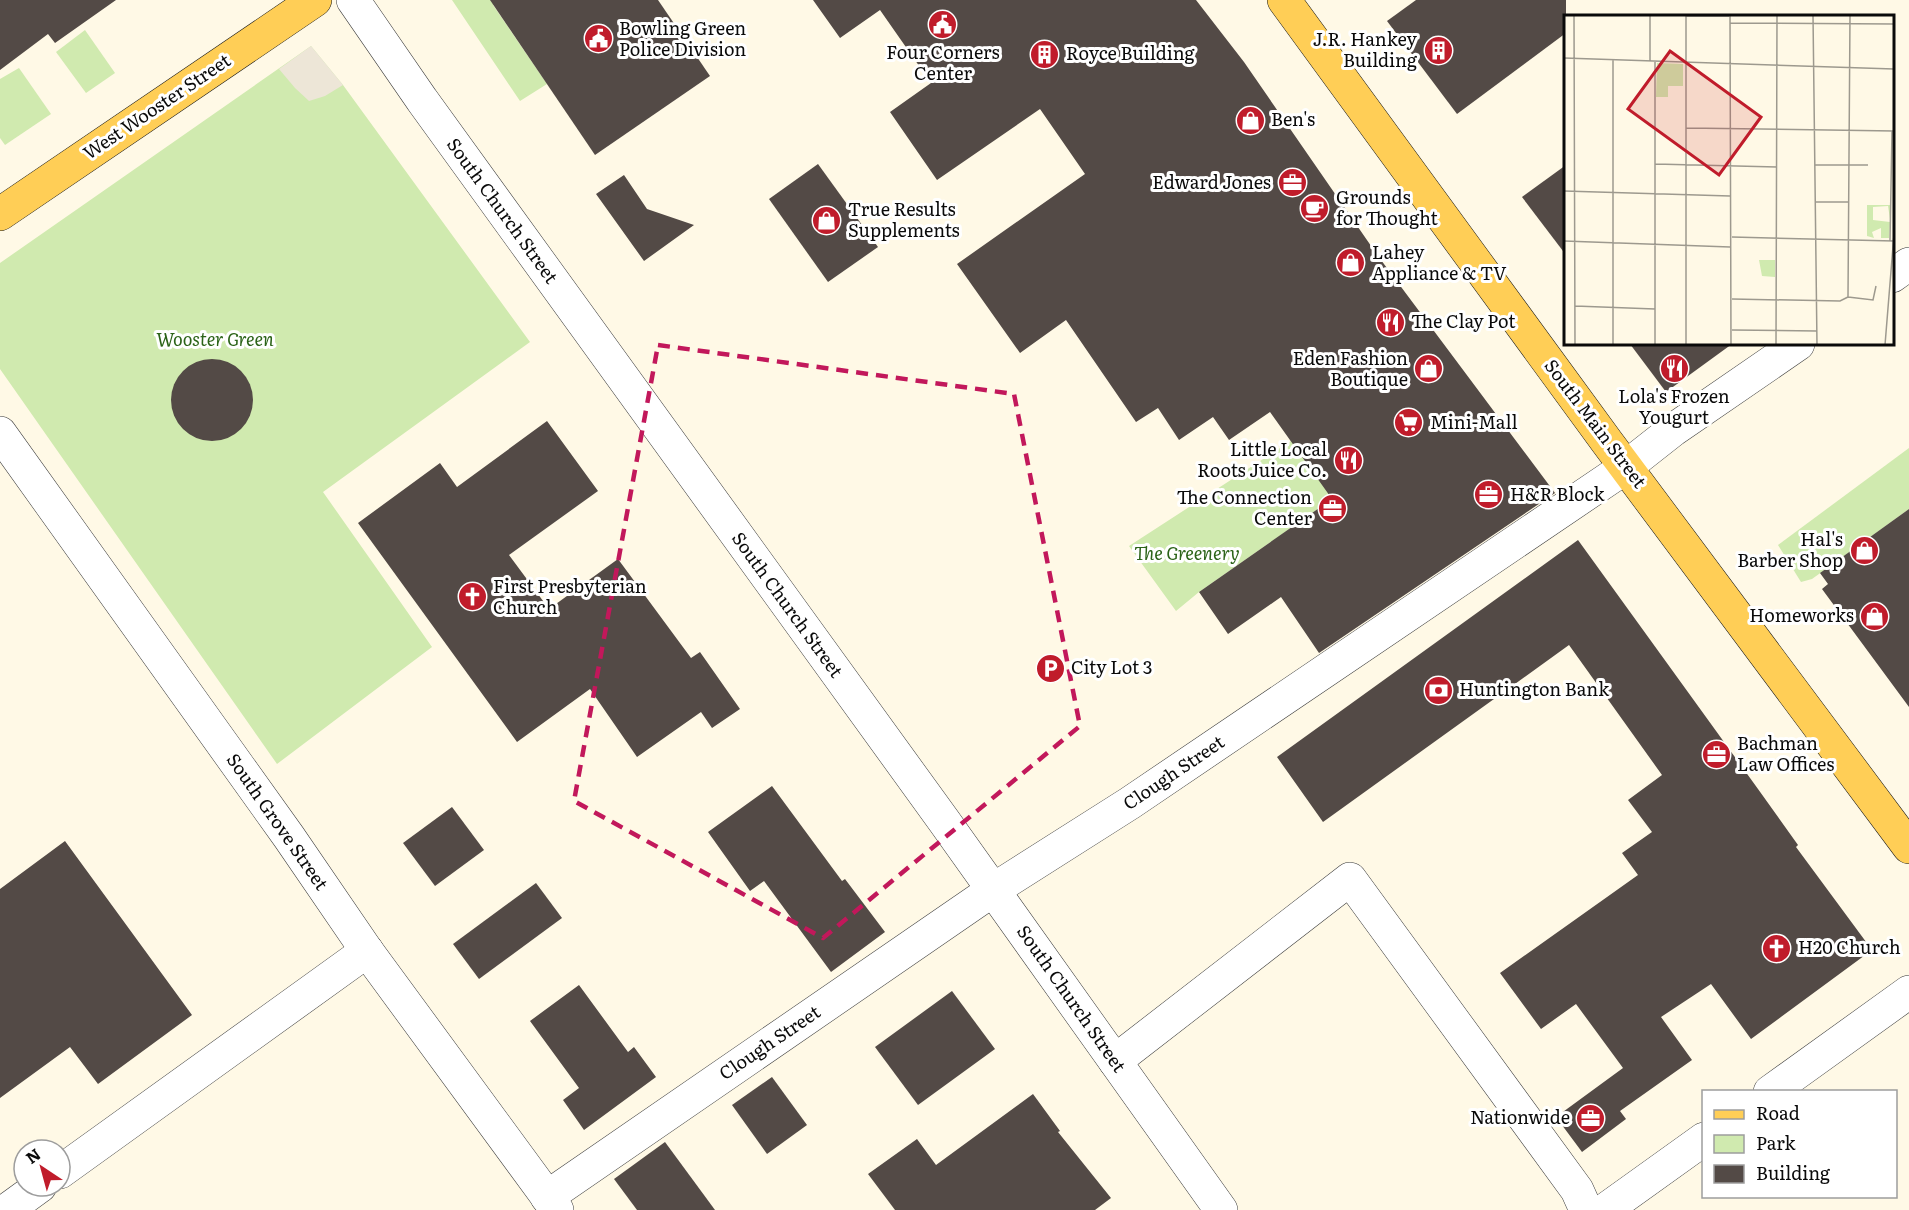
<svg xmlns="http://www.w3.org/2000/svg" width="1909" height="1210" viewBox="0 0 1909 1210" font-family="Literata,serif">
  <rect width="100%" height="100%" fill="#fff9e6"/>
  <g fill="#d0eaaf">
    <path d="M452,0H500L493,5L547,84L520,101Z"/>
    <path d="M85,30L115,73L86,93L56,52Z"/>
    <path d="M311,46L343,85L530,342L323,492L432,647L277,764L0,369V263Z"/>
    <path d="M19,68L51,114L5,145L0,138V79Z"/>
    <path d="M1291,441L1312,471L1337,452L1358,481L1199,592L1176,611L1129,546Z"/>
    <path d="M1909,448V509L1812,579L1801,582L1778,545Z"/>
  </g>
  <path fill="#ede6d7" d="M311,46L343,85L325,96L309,101L295,88L279,69Z"/>
  <g fill="#534a46">
    <path d="M0,0H116L55,43L48,34L0,70Z"/>
    <path d="M490,0H658L710,76L595,155Z"/>
    <path d="M813,0H1196L1244,62L1378,256L1555,493L1319,653L1281,597L1228,634L1199,592L1332,499L1270,412L1229,440L1213,417L1179,440L1158,408L1136,422L1066,320L1020,353L957,264L1085,174L1040,109L937,180L890,112L931,83L880,10L840,38Z"/>
    <path d="M1416,0H1566V33L1457,114L1387,21Z"/>
    <path d="M818,164L878,247L828,282L769,199Z"/>
    <path d="M1566,165V255L1522,197Z"/>
    <path d="M624,175L647,209L694,225L644,261L596,194Z"/>
    <path d="M1630,344H1732L1666,392Z"/>
    <circle cx="212" cy="400" r="41"/>
    <path d="M547,421L598,491L509,555L549,609L618,559L691,658L700,652L740,709L712,728L701,712L637,757L590,689L517,742L358,523L440,463L457,487Z"/>
    <path d="M1909,509V707L1822,589L1828,584L1820,573Z"/>
    <path d="M1578,540L1758,789L1798,845L1796,847L1872,950L1751,1039L1711,984L1661,1017L1692,1060L1620,1111L1626,1119L1582,1152L1556,1117L1623,1068L1576,1004L1541,1029L1500,973L1638,875L1622,853L1652,832L1628,800L1662,775L1569,645L1323,822L1277,757Z"/>
    <path d="M772,786L842,881L845,879L885,932L831,972L764,881L750,891L708,832Z"/>
    <path d="M452,807L484,850L435,886L403,843Z"/>
    <path d="M65,841L192,1015L98,1084L70,1047L0,1098V889Z"/>
    <path d="M536,883L562,918L479,979L453,944Z"/>
    <path d="M579,985L628,1052L634,1047L656,1077L584,1130L563,1100L579,1088L530,1021Z"/>
    <path d="M952,991L995,1049L918,1105L875,1047Z"/>
    <path d="M772,1077L807,1125L767,1154L732,1105Z"/>
    <path d="M1033,1094L1060,1131L1058,1132L1111,1198L1095,1210H895L868,1174L917,1139L936,1165Z"/>
    <path d="M665,1142L715,1210H637L614,1179Z"/>
  </g>
  <g fill="none" stroke-linecap="round" stroke-linejoin="round">
    <defs>
      <g id="minor">
        <path d="M353,0L422,100L944,821L1221,1210"/>
        <path d="M1892,276L1909,264"/>
        <path d="M0,433L289,837L367,951L557,1210"/>
        <path d="M1115,1061L1350,879L1577,1190L1586,1210"/>
        <path d="M1770,1092L1909,992"/>
        <path d="M60,1172L367,951"/>
        <path d="M547,1197L993,890L1130,803L1626,467L1673,430L1798,344"/>
        <path d="M7,1210L40,1186"/>
        <path d="M1605,1210L1704,1139"/>
      </g>
      <g id="major">
        <path d="M1284,0L1607,442L1909,847"/>
        <path d="M0,214L315,0"/>
      </g>
    </defs>
    <use href="#minor" stroke="#3d3d3d" stroke-width="34"/>
    <use href="#major" stroke="#1b1b1b" stroke-width="34"/>
    <use href="#minor" stroke="#fff" stroke-width="33"/>
    <use href="#major" stroke="#ffce56" stroke-width="33"/>
  </g>
  <path fill="none" stroke="#c2185b" stroke-width="4.5" stroke-dasharray="12 8" stroke-linejoin="round" d="M658,345L1014,394L1080,726L823,938L574,801Z"/>
  <defs>
    <symbol id="civic-disc" viewBox="-11 -11 22 22"><circle r="9.5" fill="#c01c2b" stroke="#fff"/><path d="M-.6-6.5H3V-4.5H.6V-3L4-1V1h2V6H-6V1h2V-1L-.6-3ZM-1.2 2.5V6h2.4V2.5Z" fill="#fff"/></symbol>
    <symbol id="building-disc" viewBox="-11 -11 22 22"><circle r="9.5" fill="#c01c2b" stroke="#fff"/><path d="M-4-6H4V6H1V3H-1V6H-4ZM-2.5-4.3h1.7v1.8h-1.7ZM.8-4.3h1.7v1.8H.8ZM-2.5-1h1.7V.8h-1.7ZM.8-1h1.7V.8H.8Z" fill="#fff"/></symbol>
    <symbol id="shop-disc" viewBox="-11 -11 22 22"><circle r="9.5" fill="#c01c2b" stroke="#fff"/><path d="M-5-2.5h2.3a2.7 3.5 0 0 1 5.4 0H5L5.5 6h-11ZM-1.5-2.5h3a1.5 2.3 0 0 0-3 0Z" fill="#fff"/></symbol>
    <symbol id="office-disc" viewBox="-11 -11 22 22"><circle r="9.5" fill="#c01c2b" stroke="#fff"/><path d="M-6-3h4V-5.5h4V-3h4V5H-6ZM-1-4.5V-3h2v-1.5ZM-6 0V1H6V0Z" fill="#fff"/></symbol>
    <symbol id="cafe-disc" viewBox="-11 -11 22 22"><circle r="9.5" fill="#c01c2b" stroke="#fff"/><path d="M-5.5-4.5H6V0H3Q3 3.5 0 3.5H-2.5Q-5.5 3.5-5.5 0ZM3-3.2v2h1.7v-2ZM-6 4.5H4V6H-6Z" fill="#fff"/></symbol>
    <symbol id="restaurant-disc" viewBox="-11 -11 22 22"><circle r="9.5" fill="#c01c2b" stroke="#fff"/><path d="M-5-6h1v4h1v-4h1v4h1v-4h1v5L-1.5 .5V6h-2V.5L-5-1ZM5-6V6H3V1.5H1.5Q1.5-4 5-6Z" fill="#fff"/></symbol>
    <symbol id="supermarket-disc" viewBox="-11 -11 22 22"><circle r="9.5" fill="#c01c2b" stroke="#fff"/><path d="M-6-5.5h2.5l.6 2H6L4.5 2H-2.5L-4.4-4H-6ZM-1.5 3.2a1.3 1.3 0 1 0 .1 0ZM3 3.2a1.3 1.3 0 1 0 .1 0Z" fill="#fff"/></symbol>
    <symbol id="church-disc" viewBox="-11 -11 22 22"><circle r="9.5" fill="#c01c2b" stroke="#fff"/><path d="M-1.2-6h2.4v3.5h3.3v2.4h-3.3V6h-2.4V-.1h-3.3v-2.4h3.3Z" fill="#fff"/></symbol>
    <symbol id="parking-disc" viewBox="-11 -11 22 22"><circle r="9.5" fill="#c01c2b" stroke="#fff"/><path d="M-3.5-5.5H1a3.5 3.5 0 0 1 0 7H-1V5.5H-3.5ZM-1-3.4V-.6H.8a1.4 1.4 0 0 0 0-2.8Z" fill="#fff"/></symbol>
    <symbol id="bank-disc" viewBox="-11 -11 22 22"><circle r="9.5" fill="#c01c2b" stroke="#fff"/><path d="M-6-4H6V4H-6ZM0-2.3a2.3 2.3 0 1 0 0 4.6a2.3 2.3 0 1 0 0-4.6Z" fill="#fff"/></symbol>
  </defs>
  <g fill-rule="evenodd">
    <use href="#civic-disc" x="926" y="8" width="33" height="33"/>
    <use href="#civic-disc" x="582" y="22" width="33" height="33"/>
    <use href="#building-disc" x="1422" y="34" width="33" height="33"/>
    <use href="#building-disc" x="1028" y="38" width="33" height="33"/>
    <use href="#shop-disc" x="1234" y="104" width="33" height="33"/>
    <use href="#office-disc" x="1276" y="166" width="33" height="33"/>
    <use href="#cafe-disc" x="1298" y="192" width="33" height="33"/>
    <use href="#shop-disc" x="810" y="204" width="33" height="33"/>
    <use href="#shop-disc" x="1334" y="246" width="33" height="33"/>
    <use href="#restaurant-disc" x="1374" y="306" width="33" height="33"/>
    <use href="#restaurant-disc" x="1658" y="352" width="33" height="33"/>
    <use href="#shop-disc" x="1412" y="352" width="33" height="33"/>
    <use href="#supermarket-disc" x="1392" y="406" width="33" height="33"/>
    <use href="#restaurant-disc" x="1332" y="444" width="33" height="33"/>
    <use href="#office-disc" x="1472" y="478" width="33" height="33"/>
    <use href="#office-disc" x="1316" y="492" width="33" height="33"/>
    <use href="#shop-disc" x="1848" y="534" width="33" height="33"/>
    <use href="#church-disc" x="456" y="580" width="33" height="33"/>
    <use href="#shop-disc" x="1858" y="600" width="33" height="33"/>
    <use href="#parking-disc" x="1034" y="652" width="33" height="33"/>
    <use href="#bank-disc" x="1422" y="674" width="33" height="33"/>
    <use href="#office-disc" x="1700" y="738" width="33" height="33"/>
    <use href="#church-disc" x="1760" y="932" width="33" height="33"/>
    <use href="#office-disc" x="1574" y="1102" width="33" height="33"/>
  </g>
  <g text-anchor="middle" stroke-width="6" stroke-linejoin="round" paint-order="stroke">
    <g font-size="18" fill="#0a0a0a" stroke="#fff" text-anchor="start">
      <text x="619" y="35">Bowling Green<tspan x="619" dy="21">Police Division</tspan></text>
      <text x="1417" y="46" text-anchor="end">J.R. Hankey<tspan x="1417" dy="21">Building</tspan></text>
      <text x="943" y="59" text-anchor="middle">Four Corners<tspan x="943" dy="21">Center</tspan></text>
      <text x="1066" y="60">Royce Building</text>
      <text x="1271" y="126">Ben's</text>
      <text x="1271" y="189" text-anchor="end">Edward Jones</text>
      <text x="1336" y="204">Grounds<tspan x="1336" dy="21">for Thought</tspan></text>
      <text x="848" y="216">True Results<tspan x="848" dy="21">Supplements</tspan></text>
      <text x="1372" y="259">Lahey<tspan x="1372" dy="21">Appliance &amp; TV</tspan></text>
      <text x="1411" y="328">The Clay Pot</text>
      <text x="1408" y="365" text-anchor="end">Eden Fashion<tspan x="1408" dy="21">Boutique</tspan></text>
      <text x="1674" y="403" text-anchor="middle">Lola's Frozen<tspan x="1674" dy="21">Yougurt</tspan></text>
      <text x="1430" y="429">Mini-Mall</text>
      <text x="1327" y="456" text-anchor="end">Little Local<tspan x="1327" dy="21">Roots Juice Co.</tspan></text>
      <text x="1510" y="501">H&amp;R Block</text>
      <text x="1312" y="504" text-anchor="end">The Connection<tspan x="1312" dy="21">Center</tspan></text>
      <text x="1843" y="546" text-anchor="end">Hal's<tspan x="1843" dy="21">Barber Shop</tspan></text>
      <text x="493" y="593">First Presbyterian<tspan x="493" dy="21">Church</tspan></text>
      <text x="1854" y="622" text-anchor="end">Homeworks</text>
      <text x="1071" y="674">City Lot 3</text>
      <text x="1459" y="696">Huntington Bank</text>
      <text x="1737" y="750">Bachman<tspan x="1737" dy="21">Law Offices</tspan></text>
      <text x="1798" y="954">H20 Church</text>
      <text x="1570" y="1124" text-anchor="end">Nationwide</text>
    </g>
    <g font-size="18" fill="#0a0a0a" stroke="#fff">
      <text transform="translate(157 107) rotate(-34)" y="6">West Wooster Street</text>
      <text transform="translate(502 211) rotate(54)" y="6">South Church Street</text>
      <text transform="translate(1595 424) rotate(53)" y="6">South Main Street</text>
      <text transform="translate(787 605) rotate(54)" y="6">South Church Street</text>
      <text transform="translate(1174 773) rotate(-34)" y="6">Clough Street</text>
      <text transform="translate(277 822) rotate(55)" y="6">South Grove Street</text>
      <text transform="translate(1071 999) rotate(55)" y="6">South Church Street</text>
      <text transform="translate(770 1043) rotate(-34)" y="6">Clough Street</text>
    </g>
    <g font-size="18" font-style="italic" fill="#2b6318" stroke="#fff">
      <text x="215" y="346">Wooster Green</text>
      <text x="1187" y="560">The Greenery</text>
    </g>
  </g>
  <g transform="translate(1564 15)">
    <rect width="330" height="330" fill="#fff9e6"/>
    <path d="M93,48L119,49V71H104V82H92ZM303,190H326V204L324,191L309,192V205L326,207L325,223H317V213L308,217L310,223L303,221ZM195,245H211V262L198,261Z" fill="#d0eaaf"/>
    <path fill="none" stroke="#9d998e" stroke-width="1.5" d="M10,0L11,330M86,0V46M166,0L167,330M249,0L253,330M122,1H165M166,8L330,9M0,43L330,54M49,44V330M122,113L330,116M91,149L213,152M251,150H304M0,176L166,181M251,187H285M168,222L330,226M0,226L166,232M326,226L328,116M284,282L286,0M284,282L309,285L312,271M168,284L276,286L284,282M11,291L91,294M168,315L253,316M91,330V46M122,330V0M212,330L213,0M321,330L330,219"/>
    <path fill="#c01c2b" fill-opacity="0.15" stroke="#c01c2b" stroke-width="3" d="M106,36L197,102L155,160L64,94Z"/>
    <rect width="330" height="330" fill="none" stroke="#0a0a0a" stroke-width="3"/>
  </g>
  <rect x="1702" y="1090" width="195" height="108" fill="#ffffff" stroke="#9d9d9d" stroke-width="1.5"/>
  <rect x="1714" y="1110" width="30" height="9" fill="#ffce56" stroke="#9d9d9d" stroke-width="1.5"/>
  <text x="1756" y="1120" font-size="18" fill="#0a0a0a">Road</text>
  <rect x="1714" y="1135" width="30" height="18" fill="#d0eaaf" stroke="#9d9d9d" stroke-width="1.5"/>
  <text x="1756" y="1150" font-size="18" fill="#0a0a0a">Park</text>
  <rect x="1714" y="1165" width="30" height="18" fill="#534a46" stroke="#9d9d9d" stroke-width="1.5"/>
  <text x="1756" y="1180" font-size="18" fill="#0a0a0a">Building</text>
  <g transform="translate(42 1168) rotate(324)"><circle r="28" fill="#ffffff" stroke="#9d9d9d" stroke-width="1.5"/>
  <path d="M0-4.5L10 22L0 15L-10 22Z" fill="#c01c2b"/>
  <text y="-9" font-size="16" font-weight="bold" text-anchor="middle" fill="#0a0a0a">N</text>
  </g>
</svg>
